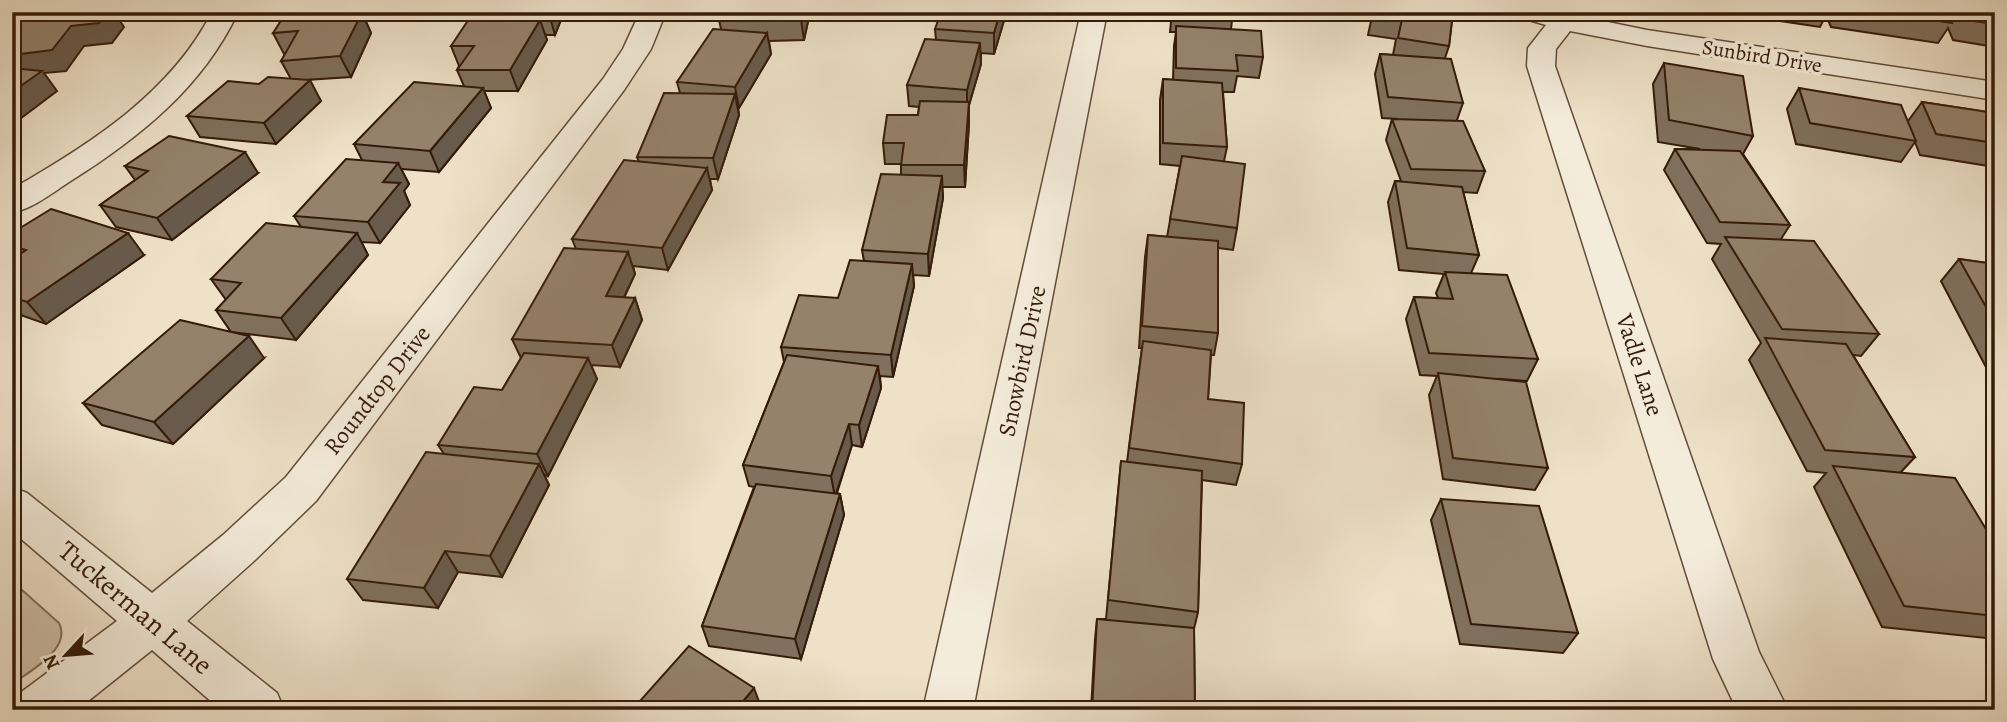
<svg xmlns="http://www.w3.org/2000/svg" width="2007" height="722" viewBox="0 0 2007 722" font-family="Alegreya,serif">
  <rect width="100%" height="100%" fill="#eee1c8"/>
  <filter id="stains"><feTurbulence type="fractalNoise" baseFrequency=".00286" numOctaves="4"/><feColorMatrix values="0 0 0 0 .2 0 0 0 0 .09 0 0 0 0 .02 0 0 0 .5 -.17"/></filter>
  <radialGradient id="worn" r=".72"><stop offset=".6" stop-color="#630" stop-opacity="0"/><stop offset="1" stop-color="#630" stop-opacity=".3"/></radialGradient>
  <path fill="#cebfa8" stroke="#816d58" stroke-width="2" d="M12,581L59,623C72,649 30,671 12,684Z"/>
  <g fill="none" stroke-linecap="round" stroke-linejoin="round">
    <defs>
      <g id="minor">
        <path d="M212,12H238C203,87 138,139 69,182C51,194 33,208 12,213V189C89,145 171,93 212,12Z"/>
        <path d="M640,12H666L651,49L624,90L316,501L254,561L187,621L277,693L284,710H221L152,650L77,710H13L20,693L117,621L12,531V487L27,493L152,593L223,535L286,477L603,79L623,49Z"/>
        <path d="M1081,12H1107L973,710H923Z"/>
        <path d="M1518,12H1559L1647,30L1995,82V100L1647,46L1570,31L1556,49L1555,66L1759,652L1788,710H1737L1713,659L1527,66L1528,48L1546,25L1522,18Z"/>
      </g>
    </defs>
    <use href="#minor" stroke="#624c39" stroke-width="3"/>
    <use href="#minor" fill="#f4ecdb" fill-rule="evenodd"/>
  </g>
  <g fill="#80705d" stroke="#341b09" stroke-width="2">
    <path d="M485,12H564L555,35H545L547,40L518,91H484L491,108L439,172L401,169L409,184L404,191L410,205L380,243L361,242L368,255L296,340L231,332L216,310L226,300L211,279L301,227L294,216L362,160L354,144L464,86L457,70L459,66L451,46L483,19V17Z"/>
    <path d="M810,12L804,40L769,41L771,54L739,108H738L739,115L718,179H710L712,190L668,270L633,266L635,274L624,298H635L642,320L620,367L591,365L597,379L548,476L544,475L549,485L502,577L458,572L438,608L363,600L347,579L444,454L438,445L502,390L521,358L512,339L576,249L572,239L639,162L637,157L680,93L677,82L721,29L719,20Z"/>
    <path d="M1172,12H1233L1231,29L1263,57L1259,78L1237,76L1234,92H1223L1227,147L1224,161L1237,228L1233,250L1218,248V333L1214,355H1211L1208,399L1242,464L1236,485L1202,480L1198,612L1194,629L1195,710H1091L1095,639L1097,619H1106L1121,462H1127L1142,348H1139L1145,257L1148,235L1167,237L1180,166L1160,164V100L1163,79L1173,80L1174,46L1176,32H1170Z"/>
    <path d="M1373,12H1453L1449,46L1445,58L1463,103L1457,120L1485,171L1477,193L1463,192L1479,255L1471,273L1538,359L1527,381L1500,379L1548,468L1535,490L1443,479L1429,395L1437,376L1420,375L1406,319L1414,297L1438,298L1436,293L1444,274L1399,270L1388,202L1395,181H1401L1386,140L1392,119H1398L1382,118L1375,74L1380,54L1393,55L1396,39L1368,35Z"/>
    <path d="M1721,12H1995V47L1953,40L1948,28L1938,43L1831,27L1826,15L1820,27Z"/>
    <path d="M330,15H363L371,33L351,77L306,80L321,101L276,144L200,137L187,116L259,84L291,79L281,61L286,53L284,54L273,33Z"/>
    <path d="M1005,17L994,54L981,53V64L969,105V123L965,187H942L943,198L929,276L913,275L914,286L893,377L880,376L881,388L862,447L852,445L837,493L840,494L844,515L801,659L709,646L702,626L754,487L749,486L743,465L784,362L781,347L838,298L864,261L862,250L901,175V164H885L883,143L918,115L919,107L909,106L907,85L936,40L935,29Z"/>
    <path d="M1664,63L1753,136L1743,154L1790,225L1781,239L1879,334L1861,356L1853,355L1915,457L1901,472L1995,544V639L1882,627L1814,487L1826,473L1807,471L1749,360L1761,343L1712,259L1721,244L1707,243L1664,170L1675,149H1700L1658,142L1653,84Z"/>
    <path d="M1799,88L1908,121L1922,102L1995,113V167L1920,155L1915,142L1901,162L1796,144L1787,109Z"/>
    <path d="M125,166L258,173L172,240L116,227L100,205L135,180Z"/>
    <path d="M12,233L144,255L46,324L12,312V259L13,258L12,257Z"/>
    <path d="M1959,259L1995,264V372L1988,371L1941,281Z"/>
    <path d="M264,358L173,444L102,425L83,403Z"/>
    <path d="M1995,380V395L1989,386Z"/>
    <path d="M1441,499L1578,633L1563,653L1460,644L1431,520Z"/>
  </g>
  <g fill="#685b4c" stroke="#341b09" stroke-width="2">
    <path d="M33,12H124L115,14L124,27L112,43L84,46L66,71L44,73L57,91L12,125V55L71,26H43Z"/>
    <path d="M329,12H384L363,15L371,33L351,77L340,56L333,20Z"/>
    <path d="M550,12H564L555,35L549,14Z"/>
    <path d="M803,12H810L804,40L801,20Z"/>
    <path d="M1000,12H1005V17L994,54V33Z"/>
    <path d="M540,20L547,40L518,91L510,70Z"/>
    <path d="M767,33L771,54L739,108L735,87Z"/>
    <path d="M980,43L981,64L969,105V123L965,187L964,165L967,111V90Z"/>
    <path d="M310,80L321,101L276,144L264,123Z"/>
    <path d="M483,88L491,108L439,172L430,151Z"/>
    <path d="M735,94L739,115L718,179L713,158Z"/>
    <path d="M245,152L258,173L172,240L157,218Z"/>
    <path d="M398,163L409,184L404,191L410,205L380,243L368,222L383,182Z"/>
    <path d="M707,168L712,190L668,270L662,248Z"/>
    <path d="M942,176L943,198L929,276L928,254Z"/>
    <path d="M128,233L144,255L46,324L27,302Z"/>
    <path d="M357,233L368,255L296,340L281,318Z"/>
    <path d="M628,252L635,274L614,318L606,296Z"/>
    <path d="M912,264L914,286L893,377L891,355Z"/>
    <path d="M635,298L642,320L620,367L612,345Z"/>
    <path d="M249,336L264,358L173,444L154,422Z"/>
    <path d="M588,358L597,379L548,476L537,454Z"/>
    <path d="M878,366L881,388L862,447L859,425Z"/>
    <path d="M849,424L852,445L835,497L831,476Z"/>
    <path d="M539,464L549,485L502,577L490,556Z"/>
    <path d="M840,494L844,515L801,659L795,639Z"/>
    <path d="M445,551L458,572L438,608L424,588Z"/>
    <path d="M754,688L761,707L759,710H736Z"/>
  </g>
  <g fill="#95826c" stroke="#341b09" stroke-width="2">
    <path d="M56,12H107L99,23L71,26L52,50L12,55V33L26,15Z"/>
    <path d="M485,12H550L549,14L483,17Z"/>
    <path d="M722,12H803L801,20H719Z"/>
    <path d="M941,12H1000L994,33L935,29Z"/>
    <path d="M1181,12H1233V17Z"/>
    <path d="M1373,12H1453L1449,46L1398,38L1402,19L1373,14Z"/>
    <path d="M1880,12H1947L1952,23Z"/>
    <path d="M1964,12H1995V24L1967,20Z"/>
    <path d="M362,13L340,56L281,61L298,31L273,33L282,19Z"/>
    <path d="M469,19L540,20L510,70H457L474,46H451Z"/>
    <path d="M1176,26L1261,31L1263,57L1236,55L1238,71L1176,68Z"/>
    <path d="M713,29L767,33L735,87L677,82Z"/>
    <path d="M925,39L980,43L967,90L907,85Z"/>
    <path d="M1380,54L1451,59L1463,103L1388,97Z"/>
    <path d="M1664,63L1743,76L1753,136L1669,120Z"/>
    <path d="M12,68L42,71L12,92Z"/>
    <path d="M268,77L310,80L264,123L187,116L228,81L259,84Z"/>
    <path d="M1163,79L1222,83L1227,147L1163,143Z"/>
    <path d="M414,82L483,88L430,151L354,144Z"/>
    <path d="M1799,88L1901,105L1916,141L1810,123Z"/>
    <path d="M664,93L735,94L713,158L637,157Z"/>
    <path d="M920,101L969,102L964,165H901L904,143H883L887,115H918Z"/>
    <path d="M1922,102L1995,113V143L1936,134Z"/>
    <path d="M1392,119L1463,121L1485,171L1411,169Z"/>
    <path d="M169,136L245,152L157,218L100,205L148,171L125,166Z"/>
    <path d="M1675,149L1740,151L1790,225L1720,222Z"/>
    <path d="M1182,156L1245,164L1237,228L1170,219Z"/>
    <path d="M346,159L398,163L383,182L400,183L368,222L294,216Z"/>
    <path d="M624,160L707,168L662,248L572,239Z"/>
    <path d="M881,174L942,176L928,254L862,250Z"/>
    <path d="M1395,181L1462,187L1479,255L1407,248Z"/>
    <path d="M51,209L128,233L27,302L12,297V259L26,250L12,246V233Z"/>
    <path d="M266,223L357,233L281,318L216,310L241,283L211,279Z"/>
    <path d="M1148,235L1218,241V333L1142,326Z"/>
    <path d="M1725,237L1814,241L1879,334L1782,329Z"/>
    <path d="M564,248L628,252L606,296L635,298L612,345L512,339Z"/>
    <path d="M1959,259L1995,264V323Z"/>
    <path d="M850,260L912,264L891,355L781,347L799,295L838,298Z"/>
    <path d="M1445,272L1507,275L1538,359L1429,353L1414,297L1453,299Z"/>
    <path d="M180,320L249,336L154,422L83,403Z"/>
    <path d="M1765,338L1846,344L1915,457L1825,450Z"/>
    <path d="M1143,341L1211,350L1208,399L1244,403L1242,464L1129,448Z"/>
    <path d="M524,353L588,358L537,454L438,445L474,387L502,390Z"/>
    <path d="M787,355L878,366L859,425L849,424L831,476L743,465Z"/>
    <path d="M1438,373L1526,382L1548,468L1453,458Z"/>
    <path d="M426,452L539,464L490,556L445,551L424,588L347,579Z"/>
    <path d="M1121,461L1202,471L1198,612L1108,600Z"/>
    <path d="M1833,466L1955,478L1995,544V616L1904,606Z"/>
    <path d="M756,484L840,494L795,639L702,626Z"/>
    <path d="M1441,499L1539,506L1578,633L1471,624Z"/>
    <path d="M1097,619L1194,628L1195,710H1092Z"/>
    <path d="M689,646L754,688L736,710H632Z"/>
    <path d="M1593,703L1599,710H1581Z"/>
  </g>
  <g text-anchor="middle" stroke-width="7" stroke-linejoin="round" paint-order="stroke">
    <g font-size="21" fill="#341b09" stroke="#f4ecdb">
      <text transform="translate(1762 56) rotate(9)" y="7">Sunbird Drive</text>
    </g>
    <g font-size="24" fill="#341b09" stroke="#f4ecdb">
      <text transform="translate(1022 361) rotate(-78)" y="8">Snowbird Drive</text>
      <text transform="translate(1640 365) rotate(72)" y="8">Vadle Lane</text>
      <text transform="translate(377 390) rotate(-52)" y="8">Roundtop Drive</text>
    </g>
    <g font-size="28" fill="#341b09" stroke="#f4ecdb">
      <text transform="translate(136 607) rotate(40)" y="10">Tuckerman Lane</text>
    </g>
  </g>
  <rect width="2007" height="722" fill="none" stroke="#eee1c8" stroke-width="42"/>
  <rect x="14" y="14" width="1979" height="694" fill="none" stroke="#341b09" stroke-width="3.5"/>
  <rect x="21" y="21" width="1965" height="680" fill="none" stroke="#341b09" stroke-width="2"/>
  <g transform="translate(66 655) rotate(244)" stroke="#f4ecdb" stroke-width="5" paint-order="stroke">
  <path d="M0-5L12 26L0 18L-12 26Z" fill="#341b09"/>
  <text y="-10" font-size="19" font-weight="bold" text-anchor="middle" fill="#341b09">N</text>
  </g>
  <rect width="100%" height="100%" filter="url(#stains)"/>
  <rect width="100%" height="100%" fill="url(#worn)"/>
</svg>
